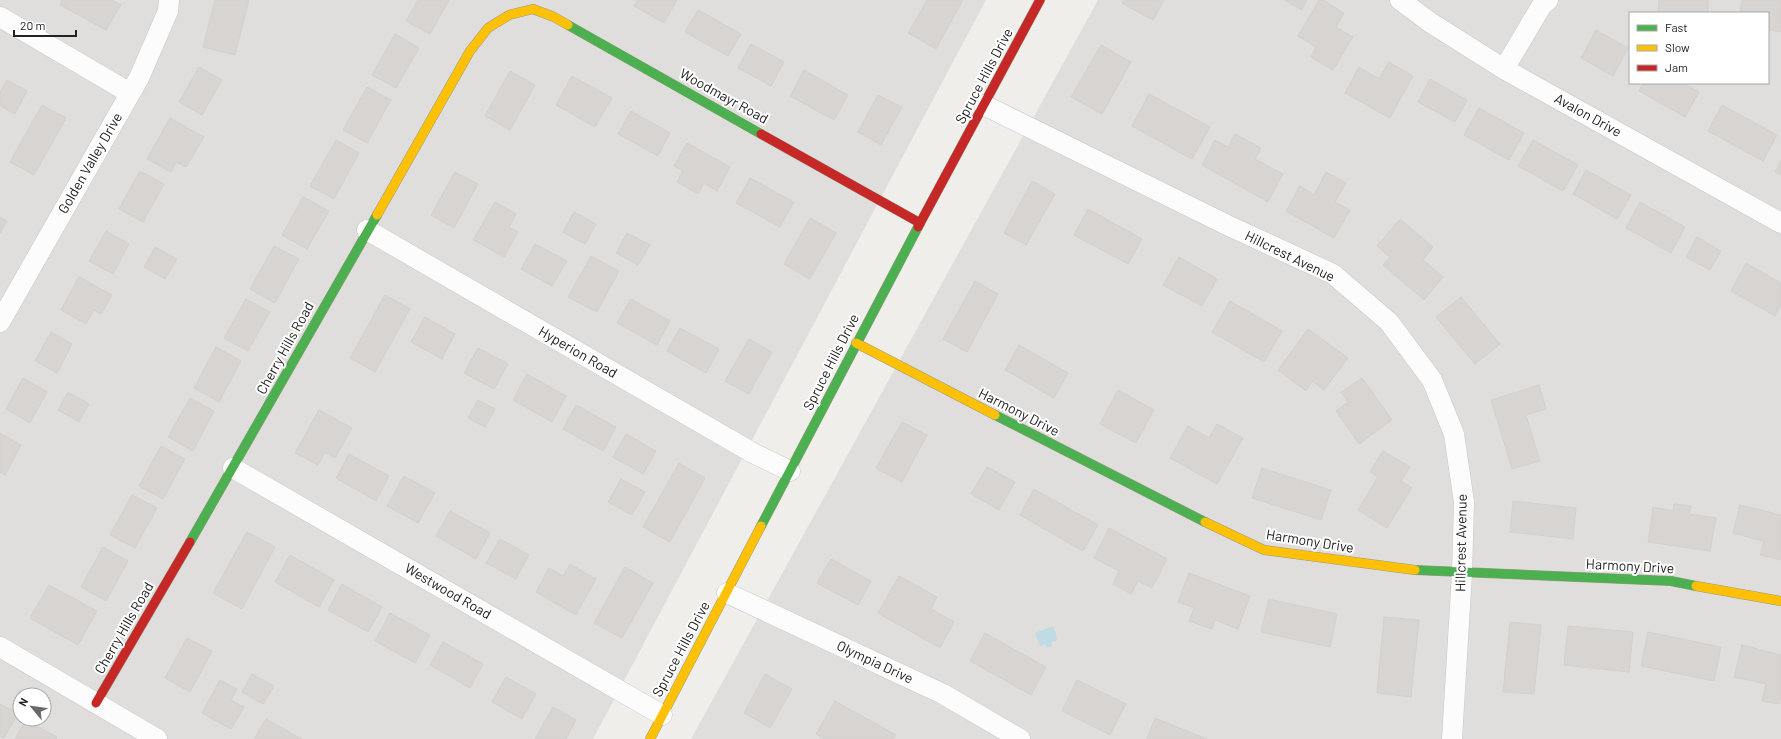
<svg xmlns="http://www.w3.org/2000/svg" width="1781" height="739" viewBox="0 0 1781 739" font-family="Barlow,sans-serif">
  <rect width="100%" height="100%" fill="#f0eeeb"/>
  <g fill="#dfdedc" fill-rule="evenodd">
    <path d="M0,0H986L593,739H0ZM20,695H44V719H20Z"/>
    <path d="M1098,0H1781V739H691ZM1630,13H1768V83H1630Z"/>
  </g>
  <path fill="#bfdbe3" d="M1053,626L1058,640L1051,642L1052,646L1047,648L1045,644L1040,646L1035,633Z"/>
  <g fill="#d7d4d2" stroke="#d3d0cc">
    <path d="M62,0H112L121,5L106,30L60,5Z"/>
    <path d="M215,0H249L235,55L203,47Z"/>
    <path d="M418,0H449L430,34L406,21Z"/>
    <path d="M637,0H677L664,23L634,6Z"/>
    <path d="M927,0H963L936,49L908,33Z"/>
    <path d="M1124,0H1164L1153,20L1122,3Z"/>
    <path d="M1284,0H1307L1302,10Z"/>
    <path d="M1319,0H1323L1344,13L1336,27L1353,37L1333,70L1311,57L1316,47L1298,36Z"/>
    <path d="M1659,0H1708V13H1658Z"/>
    <path d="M1742,0H1781V32L1768,30V13H1740Z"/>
    <path d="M698,10L741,34L728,56L685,32Z"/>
    <path d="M1596,30L1628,48L1613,76L1581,58Z"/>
    <path d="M395,34L419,48L396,88L372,75Z"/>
    <path d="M751,44L784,62L771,86L738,68Z"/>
    <path d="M1101,45L1131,62L1102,114L1071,97Z"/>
    <path d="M1389,62L1413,76L1390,118L1345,93L1359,67L1379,79Z"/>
    <path d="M199,67L222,80L202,115L179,102Z"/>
    <path d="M804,70L848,95L834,120L790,96Z"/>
    <path d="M510,71L535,85L510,130L485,116Z"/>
    <path d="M572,76L612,98L595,127L556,105Z"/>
    <path d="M1430,79L1467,100L1455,122L1418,102Z"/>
    <path d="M7,80L27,91L15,114L0,106V92Z"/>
    <path d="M1643,83H1683L1699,92L1685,117L1639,91Z"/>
    <path d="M367,87L391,100L367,143L343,130Z"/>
    <path d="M1149,94L1210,127L1192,159L1132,126Z"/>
    <path d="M878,95L902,107L881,145L858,132Z"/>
    <path d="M42,105L66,118L34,175L10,162Z"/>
    <path d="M1722,105L1777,135L1763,161L1708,131Z"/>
    <path d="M1479,108L1524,133L1509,160L1464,135Z"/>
    <path d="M631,111L670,133L658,156L618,134Z"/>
    <path d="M170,118L204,137L186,167L176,162L171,172L147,159Z"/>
    <path d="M1235,134L1261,148L1255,159L1283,174L1268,202L1202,165L1215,140L1228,147Z"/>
    <path d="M336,140L359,153L334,199L310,186Z"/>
    <path d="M1533,140L1578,165L1563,191L1518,166Z"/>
    <path d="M687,143L730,167L717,191L704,183L698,194L677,182L683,171L674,166Z"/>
    <path d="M1781,161V175L1775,172Z"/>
    <path d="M1586,170L1631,195L1617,219L1573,194Z"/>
    <path d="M140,171L164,184L143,222L119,209Z"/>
    <path d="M455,172L478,184L454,228L431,215Z"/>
    <path d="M1326,172L1346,183L1335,202L1350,210L1334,238L1286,211L1300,186L1314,195Z"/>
    <path d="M750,178L794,202L780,227L736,203Z"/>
    <path d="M1032,181L1055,194L1026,245L1004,233Z"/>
    <path d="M303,197L329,211L307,249L282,235Z"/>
    <path d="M495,202L516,214L509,227L518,232L504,257L473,240Z"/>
    <path d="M1640,202L1685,227L1671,253L1626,228Z"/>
    <path d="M1088,209L1142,239L1128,264L1074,235Z"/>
    <path d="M574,212L596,224L585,244L563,232Z"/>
    <path d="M0,217L7,221L0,233Z"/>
    <path d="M810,218L836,233L810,279L784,264Z"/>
    <path d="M1400,219L1433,247L1423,260L1443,277L1424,300L1383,265L1390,257L1377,246Z"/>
    <path d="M106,231L129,244L113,274L89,261Z"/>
    <path d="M627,233L650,245L638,265L616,253Z"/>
    <path d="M1697,237L1721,251L1710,270L1686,257Z"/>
    <path d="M535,244L567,261L552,286L521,269Z"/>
    <path d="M274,246L299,259L275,303L250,289Z"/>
    <path d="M155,247L177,259L165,279L144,267Z"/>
    <path d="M591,256L619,271L597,312L568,297Z"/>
    <path d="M1179,257L1217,279L1202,306L1163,285Z"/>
    <path d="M1746,263L1781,283V305L1775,316L1731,291Z"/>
    <path d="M79,277L112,295L101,314L94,310L86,324L61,310Z"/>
    <path d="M975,281L998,294L967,352L943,339Z"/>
    <path d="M385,295L410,309L375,372L350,358Z"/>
    <path d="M1461,297L1500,344L1475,364L1436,317Z"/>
    <path d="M246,299L270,312L248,351L224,338Z"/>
    <path d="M631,299L670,321L657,345L617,323Z"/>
    <path d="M1230,301L1282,331L1264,362L1212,332Z"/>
    <path d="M425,317L455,334L442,359L411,342Z"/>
    <path d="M680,328L719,349L706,373L667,351Z"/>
    <path d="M1308,329L1348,358L1324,390L1312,381L1306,391L1278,370Z"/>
    <path d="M51,332L72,344L57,373L35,361Z"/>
    <path d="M749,339L772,352L749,394L725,381Z"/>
    <path d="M1019,345L1068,373L1054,398L1005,370Z"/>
    <path d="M216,347L241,361L219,402L194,388Z"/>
    <path d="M478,348L508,364L494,389L464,373Z"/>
    <path d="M527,374L566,396L552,422L513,400Z"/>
    <path d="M23,378L47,392L30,423L6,409Z"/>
    <path d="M1362,378L1392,420L1359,444L1336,411L1348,402L1341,392Z"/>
    <path d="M1539,385L1546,409L1526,415L1540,461L1512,469L1491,400Z"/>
    <path d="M1118,390L1154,410L1136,443L1100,424Z"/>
    <path d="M68,392L89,404L79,422L58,410Z"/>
    <path d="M190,398L214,411L193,451L168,437Z"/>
    <path d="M478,400L495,409L485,427L468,418Z"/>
    <path d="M576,405L616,427L603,451L563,429Z"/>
    <path d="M319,410L352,428L335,458L325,452L318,465L295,453Z"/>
    <path d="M902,422L927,435L902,482L876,468Z"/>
    <path d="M1217,424L1243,438L1217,484L1170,458L1188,426L1209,438Z"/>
    <path d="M0,433L21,445L5,475L0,472Z"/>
    <path d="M626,434L656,451L643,474L613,457Z"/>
    <path d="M161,446L185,459L163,499L139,486Z"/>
    <path d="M1383,451L1410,467L1401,481L1412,488L1387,528L1358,510L1378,477L1370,472Z"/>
    <path d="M349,454L389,476L376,501L336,478Z"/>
    <path d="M679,463L705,478L670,542L643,527Z"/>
    <path d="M987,467L1015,482L999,510L971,494Z"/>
    <path d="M1262,468L1331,490L1321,520L1252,498Z"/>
    <path d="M404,476L435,493L418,523L387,506Z"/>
    <path d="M621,479L645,492L632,515L608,502Z"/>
    <path d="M1034,489L1098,525L1083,551L1020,515Z"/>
    <path d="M132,495L157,508L135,548L110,535Z"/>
    <path d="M1513,501L1576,508L1573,539L1510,532Z"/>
    <path d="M1674,504L1691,506L1689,514L1716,518L1710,551L1648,542L1653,507L1673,511Z"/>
    <path d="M1740,505L1781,515V560L1760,555L1764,541L1733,533Z"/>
    <path d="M450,511L490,533L476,559L436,536Z"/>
    <path d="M1109,528L1167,559L1152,588L1138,581L1131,594L1113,584L1119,571L1094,558Z"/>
    <path d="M247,532L275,547L242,609L213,593Z"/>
    <path d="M500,539L529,555L516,579L486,563Z"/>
    <path d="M103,547L128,561L106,601L81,587Z"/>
    <path d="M290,555L334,580L319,607L275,582Z"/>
    <path d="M831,559L871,581L858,605L817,583Z"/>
    <path d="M570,564L596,579L576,615L536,592L549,568L563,576Z"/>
    <path d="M625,567L653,583L622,638L594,623Z"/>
    <path d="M1189,573L1250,596L1238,629L1215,620L1212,629L1189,621L1194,608L1178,602Z"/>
    <path d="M899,576L937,597L931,609L954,622L940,648L878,613Z"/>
    <path d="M342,584L382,607L368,632L328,610Z"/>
    <path d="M49,585L97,611L78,645L30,618Z"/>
    <path d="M1269,599L1337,614L1330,647L1261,632Z"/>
    <path d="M390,613L430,635L415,663L375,641Z"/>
    <path d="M1384,617L1419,620L1411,697L1377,693Z"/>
    <path d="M1510,622L1541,625L1534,694L1503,692Z"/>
    <path d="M1568,626L1633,632L1629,672L1564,665Z"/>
    <path d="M1648,632L1721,647L1714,681L1641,666Z"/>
    <path d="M985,633L1046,667L1031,695L970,661Z"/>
    <path d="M187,638L212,651L190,692L165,678Z"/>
    <path d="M443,642L483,664L470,688L430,665Z"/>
    <path d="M1742,645L1781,655V696L1779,704L1762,701L1766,684L1734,677Z"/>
    <path d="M252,674L274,686L263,704L242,692Z"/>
    <path d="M765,674L792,689L770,728L744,713Z"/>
    <path d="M506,677L536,694L522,719L492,702Z"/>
    <path d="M220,680L237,689L231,700L244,707L231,729L202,713Z"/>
    <path d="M1077,680L1126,704L1110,735L1062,711Z"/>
    <path d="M835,701L896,735L893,739H825L816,734Z"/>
    <path d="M0,704L18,713L4,738L0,736Z"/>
    <path d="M553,707L576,720L566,739H535Z"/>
    <path d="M1155,718L1207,739H1147Z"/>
    <path d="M266,719L302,739H254Z"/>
    <path d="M26,720L57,737L56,739H15Z"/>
  </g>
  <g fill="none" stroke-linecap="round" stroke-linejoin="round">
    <defs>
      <g id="street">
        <path d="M1400,0L1431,23L1504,69L1781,223"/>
        <path d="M0,17L130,93"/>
        <path d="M1504,69L1542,5L1548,0"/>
        <path d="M984,105L1227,225L1333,274L1389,322L1432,380L1454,434L1464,502L1462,573L1452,739"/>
        <path d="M367,230L753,453L790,471"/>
        <path d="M0,322L139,78L168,11L169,0"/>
        <path d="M233,468L662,715"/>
        <path d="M727,593L943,694L1020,739"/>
        <path d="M0,647L157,739"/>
      </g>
      <g id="fast">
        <path d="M568,25L761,134"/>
        <path d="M995,415L1205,522"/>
        <path d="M761,526L918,227"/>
        <path d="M190,542L377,215"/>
        <path d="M1415,570L1671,581L1696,586"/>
      </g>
      <g id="slow">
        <path d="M377,215L470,51L488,28L509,15L533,9L554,17L568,25"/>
        <path d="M856,343L995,415"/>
        <path d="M1205,522L1264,550L1415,570"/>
        <path d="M1696,586L1781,601"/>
        <path d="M650,739L761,526"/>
      </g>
      <g id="jam">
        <path d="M761,134L920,223"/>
        <path d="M918,227L1040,0"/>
        <path d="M96,703L190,542"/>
      </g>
    </defs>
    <use href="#street" stroke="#c9c8c7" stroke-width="21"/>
    <use href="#fast" stroke="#999a82" stroke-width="10"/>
    <use href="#slow" stroke="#999a82" stroke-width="10"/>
    <use href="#jam" stroke="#999a82" stroke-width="10"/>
    <use href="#street" stroke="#fdfcfc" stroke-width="20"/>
    <use href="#fast" stroke="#4caf50" stroke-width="9"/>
    <use href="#slow" stroke="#ffc107" stroke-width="9"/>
    <use href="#jam" stroke="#c62828" stroke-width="9"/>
  </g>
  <g text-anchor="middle" stroke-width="4" stroke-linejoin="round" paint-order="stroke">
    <g font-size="14" fill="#222" stroke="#fff">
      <text transform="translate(984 76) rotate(-62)" y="5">Spruce Hills Drive</text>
      <text transform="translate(724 96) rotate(29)" y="5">Woodmayr Road</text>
      <text transform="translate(1588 115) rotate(29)" y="5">Avalon Drive</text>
      <text transform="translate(90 163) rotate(-60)" y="5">Golden Valley Drive</text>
      <text transform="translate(1290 256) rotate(26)" y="5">Hillcrest Avenue</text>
      <text transform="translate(285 348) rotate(-61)" y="5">Cherry Hills Road</text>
      <text transform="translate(578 352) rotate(30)" y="5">Hyperion Road</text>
      <text transform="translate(831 362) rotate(-63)" y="5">Spruce Hills Drive</text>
      <text transform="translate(1019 412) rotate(27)" y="5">Harmony Drive</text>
      <text transform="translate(1310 541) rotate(9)" y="5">Harmony Drive</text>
      <text transform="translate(1461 543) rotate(-89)" y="5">Hillcrest Avenue</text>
      <text transform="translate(1630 566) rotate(3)" y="5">Harmony Drive</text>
      <text transform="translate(448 591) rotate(30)" y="5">Westwood Road</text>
      <text transform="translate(124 628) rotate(-60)" y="5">Cherry Hills Road</text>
      <text transform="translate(681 649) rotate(-62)" y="5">Spruce Hills Drive</text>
      <text transform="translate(875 662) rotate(25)" y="5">Olympia Drive</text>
    </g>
  </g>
  <rect x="1629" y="12" width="140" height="72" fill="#ffffff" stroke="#a7a7a7"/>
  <rect x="1637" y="25" width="20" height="6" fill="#4caf50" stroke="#a7a7a7"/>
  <text x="1665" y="32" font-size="12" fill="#222222">Fast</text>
  <rect x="1637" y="45" width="20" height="6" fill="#ffc107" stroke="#a7a7a7"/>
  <text x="1665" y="52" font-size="12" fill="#222222">Slow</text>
  <rect x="1637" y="65" width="20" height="6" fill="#c62828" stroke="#a7a7a7"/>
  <text x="1665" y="72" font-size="12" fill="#222222">Jam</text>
  <g transform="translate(32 707) rotate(299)"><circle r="19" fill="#ffffff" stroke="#a7a7a7"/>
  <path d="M0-3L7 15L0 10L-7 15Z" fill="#6a6968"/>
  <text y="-6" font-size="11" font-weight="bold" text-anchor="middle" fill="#222222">N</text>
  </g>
  <path d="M14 30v6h62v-6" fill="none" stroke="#222222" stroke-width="2"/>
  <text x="20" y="30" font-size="12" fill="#222222" stroke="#ffffff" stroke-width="3" paint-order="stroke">20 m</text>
</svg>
